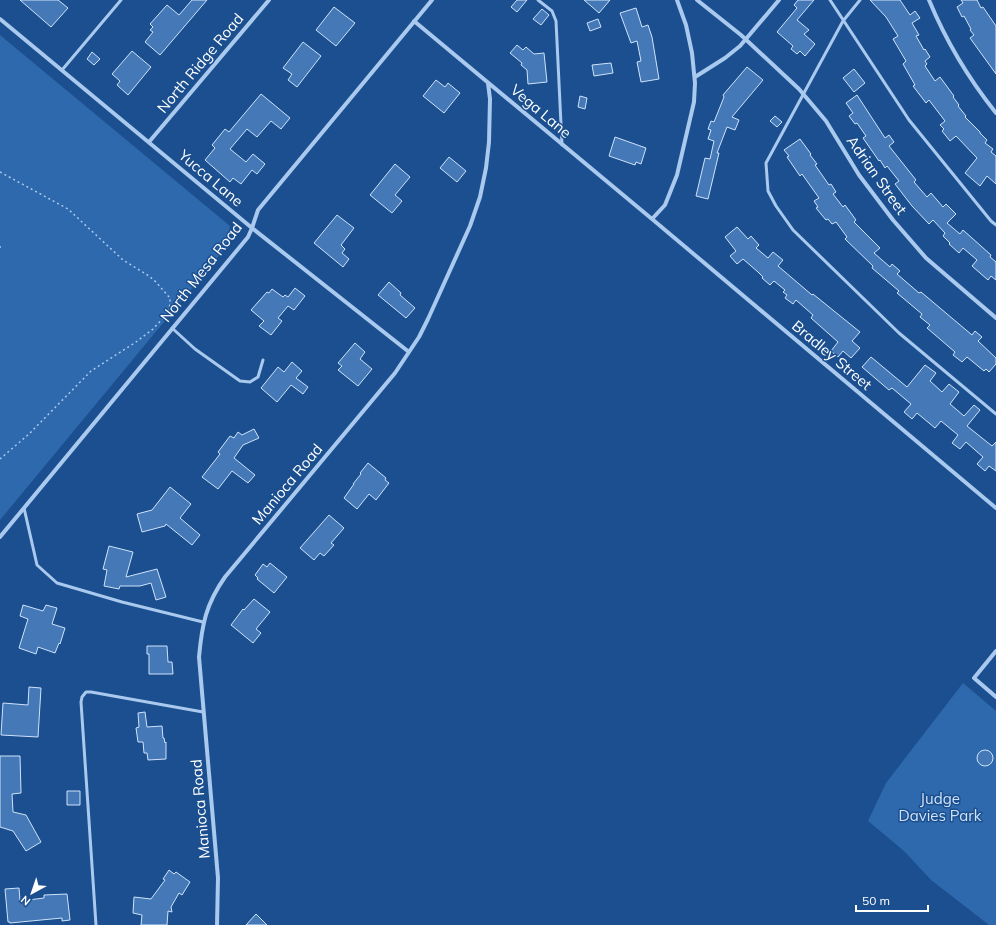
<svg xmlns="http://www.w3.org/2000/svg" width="996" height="925" font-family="Mulish,sans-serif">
<rect width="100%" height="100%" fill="#1b4f8f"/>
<path fill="#2e69ad" d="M0 35 230 226 226 247 0 520Z
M963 683 996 711V925H989L931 880 904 851 868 821 886 783Z"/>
<path fill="#4478b7" stroke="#cfe3fa" d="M20 0H58L68 8 51 27Z
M192 0H207L160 55 145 42 153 32 150 30 153 27 150 24 167 5 179 15Z
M517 0H527L517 12 511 7Z
M584 0H610L599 13Z
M798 0H814L797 20 809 30 804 34 815 44 805 56 800 51 797 54 791 49 793 46 777 32 797 8 794 5Z
M870 0H900L910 15 915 11 920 18 912 23 919 35 916 36 924 50 925 49 930 57 925 61 927 64 925 66 935 81 940 77 954 96 953 97 959 105 958 106 966 116 965 117 980 132V133L987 140 985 143 993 149 991 152 996 156V184L987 176 980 186 965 173 977 158 956 136 950 141 942 131 944 129 940 125 945 121 929 100 926 103 913 86 915 85 903 64 906 61 893 39 898 36 886 17Z
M961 0H977L981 8 983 7 996 26V74L970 38 974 35 970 30 971 29 964 16 962 17 957 7 963 3Z
M334 7 355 23 336 46 316 30Z
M636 8 642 27 648 25 652 37 659 79 641 82 637 62 641 61 637 41 631 43 620 13Z
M542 9 549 15 541 25 533 19Z
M598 19 601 27 590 31 587 23Z
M303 42 321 56 297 87 288 80 292 74 283 68Z
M517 45 523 50 526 47 534 54 544 53 547 82 528 84 527 70 521 65 522 63 510 53Z
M132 51 151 67 128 95 117 85 120 81 112 74Z
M92 52 100 59 94 65 87 59Z
M611 63 613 73 594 76 592 65Z
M747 67 763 80 732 117 739 120 735 130 727 127 717 153H719L708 199 696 196 705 158 710 159 714 141 708 139 711 130 708 129 711 121 714 122 724 97 723 95Z
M854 69 865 83 854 92 843 78Z
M436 80 445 87 448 83 460 93 444 113 423 96Z
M261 94 290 118 281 129 271 121 257 137 247 129 230 149 246 162 253 154 265 164 257 174 252 170 241 184 233 178 230 182 205 160 215 148 212 145 225 129 229 132Z
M857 95 885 138 889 135 894 142 889 146 916 180 914 182 927 197 931 193 943 207 946 204 956 214 947 223 960 234 963 230 991 255 990 257 996 262V280L991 276 988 280 972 266 977 260 963 248 959 253 949 244 950 243 943 236 945 233 933 220 929 224 912 206 895 184 899 181 887 166 885 168 880 160 879 161 863 138 866 136 857 123 855 124 849 116 853 113 846 103Z
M580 96 587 98 585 109 578 107Z
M775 116 782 122 777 127 770 121Z
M615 137 646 148 641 164 636 162 635 165 609 156Z
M800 139 811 154 810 155 817 164 815 165 829 185 831 184 836 192 833 194 843 207 845 205 856 220 854 222 880 248 874 253 890 267 892 264 900 271 897 274 919 293 921 292 972 335 975 331 982 337 978 341 996 358V364L989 372 986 369 984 371 967 357 962 362 953 355 955 352 927 328 930 325 920 317 922 314 897 293 899 291 872 268 873 266 845 239 847 237 836 222 832 224 828 219 826 220 816 208 818 207 814 201 819 198 802 174 800 176 787 157 789 156 784 150Z
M449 157 466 171 457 182 440 168Z
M395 164 410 177 395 195 402 201 392 213 370 195Z
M337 215 354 228 341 245 345 249 342 253 349 259 343 267 314 243Z
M737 227 748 239 751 236 759 245 756 248 768 258 773 252 783 260 778 266 812 295 813 294 860 332 852 341 860 348 851 358 843 351 838 357 831 351 838 342 811 318 813 315 796 300 793 304 785 298 787 295 783 292 785 290 774 281 770 285 762 278 763 277 758 272 743 259 737 264 730 256 736 251 725 237Z
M389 282 401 293 400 295 415 308 406 318 378 295Z
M295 288 305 296 294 310 288 306 278 318 282 321 271 335 259 326 264 321 251 310 267 292 269 293 272 289 283 297 285 295 288 297Z
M355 343 365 352 360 359 372 369 358 386 338 370 342 366 338 363Z
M871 357 907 387 925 365 936 373 930 381 942 392 949 384 959 392 950 404 964 416 974 405 980 410 967 426 992 446 996 442V471L989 466 985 471 977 464 983 457 966 442 960 449 952 443 958 435 941 421 935 428 917 413 912 419 904 412 911 404 892 388 889 390 862 367Z
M292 362 302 371 296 378 308 387 303 394 291 385 277 402 261 388 278 367 284 372Z
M254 429 259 438 243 445 234 458 255 475 248 483 232 471 218 489 202 477 220 454 218 452 230 436 234 438 238 432 242 435Z
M368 463 386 478 385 480 389 483 376 500 369 494 357 509 344 498 354 484H353L361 474 360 473Z
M170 487 191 504 180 518 200 535 192 545 166 524 165 526 142 532 137 514 152 510Z
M329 515 344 528 331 543 334 545 324 556 320 553 314 560 300 548Z
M109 546 133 552 126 577 157 569 166 597 156 600 151 583 140 586H120L119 589 104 586 107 570 103 569Z
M270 563 287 577 274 593 257 579 258 578 255 575 263 564 267 567Z
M254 599 270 612 256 629 261 633 253 643 231 625 243 609 244 610Z
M23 605 43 611 46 605 57 608 52 624 65 628 60 644 59 643 55 653 38 647 36 654 19 648 28 619 20 616Z
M147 646H167L168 662H172L173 674H149V654H147Z
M29 687 41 688 38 737 1 735 3 703 28 705Z
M145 712 147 727 162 726 163 738H164L165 743 166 742V759L148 760 147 753H144L143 742H138L136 728 139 727 138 713Z
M977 758a8 8 0 1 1 16 0a8 8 0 1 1-16 0Z
M0 756H20L21 793 12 794 13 812 26 815 41 842 26 851 13 831 0 827Z
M67 791H80V805H67Z
M169 870 174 874 176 872 190 882 182 895 179 893 171 907 172 912 168 911 167 925H141L142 915 133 913 134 897 151 899 165 880 163 879Z
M19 888 20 901 44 898V895L67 894 70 920 62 921V918L10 923V922H8L5 889Z
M256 914 267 925H246Z"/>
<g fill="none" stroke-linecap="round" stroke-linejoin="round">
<path stroke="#a9c9ee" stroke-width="1.5" stroke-dasharray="2 3" stroke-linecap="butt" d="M0 172 68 209 123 260 149 276 156 282 170 298V303L169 309 165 316 153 329 136 342 91 371 29 434 0 459
M0 246V251"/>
<path stroke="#a9c9ee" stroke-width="3" d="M538 0 552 11 556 21 562 145
M830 0 909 120 991 221 996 225
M860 0 843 21 766 163 768 191 776 206 793 230 899 333 996 414
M62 70 121 0
M172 328 195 349 240 381 250 382 258 377 263 360
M24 508 37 565 57 583 122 602 203 622
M96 925 81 702 82 697 86 692H91L203 712"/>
<path stroke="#a9c9ee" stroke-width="4" d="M697 0 741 35 799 89 826 121 859 175 893 220 926 258 996 318
M929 0C946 41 968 78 996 113
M0 19 252 228 409 352
M414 21 652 219 996 508
M695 77 725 58 740 46 779 0
M149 142 269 0
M652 219 665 205 677 175 694 102 695 83 692 53 686 25 677 0
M0 537 248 237 252 228 258 210 432 0
M996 651 974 678 996 697
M217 925 218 878 199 657C202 624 206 604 225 577L395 373 419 337 428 319 470 226 480 197 486 168 489 142 490 99 488 83"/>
</g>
<g text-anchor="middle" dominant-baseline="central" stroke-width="3" stroke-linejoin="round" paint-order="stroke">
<g font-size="15" fill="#fff" stroke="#1b4f8f">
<text transform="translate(200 63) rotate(-50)">North Ridge Road</text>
<text transform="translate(541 111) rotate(40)">Vega Lane</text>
<text transform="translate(877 175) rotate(55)">Adrian Street</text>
<text transform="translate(211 178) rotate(40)">Yucca Lane</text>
<text transform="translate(201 272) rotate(-52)">North Mesa Road</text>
<text transform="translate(832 355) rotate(40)">Bradley Street</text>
<text transform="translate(287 484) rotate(-50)">Manioca Road</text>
<text transform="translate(200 809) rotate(-95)">Manioca Road</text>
</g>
<g font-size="15" fill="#cfe3fa" stroke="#1b4f8f">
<text x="940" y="798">Judge<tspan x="940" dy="17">Davies Park</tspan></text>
</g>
</g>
<g transform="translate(32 893) rotate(220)" stroke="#1b4f8f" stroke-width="3" paint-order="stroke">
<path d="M0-3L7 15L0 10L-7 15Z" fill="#ffffff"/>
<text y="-6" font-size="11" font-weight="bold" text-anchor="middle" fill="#ffffff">N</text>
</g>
<path d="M856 905v6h72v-6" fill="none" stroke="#ffffff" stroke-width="2"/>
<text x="862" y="905" font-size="12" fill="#ffffff" stroke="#1b4f8f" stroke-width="3" paint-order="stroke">50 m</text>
</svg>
